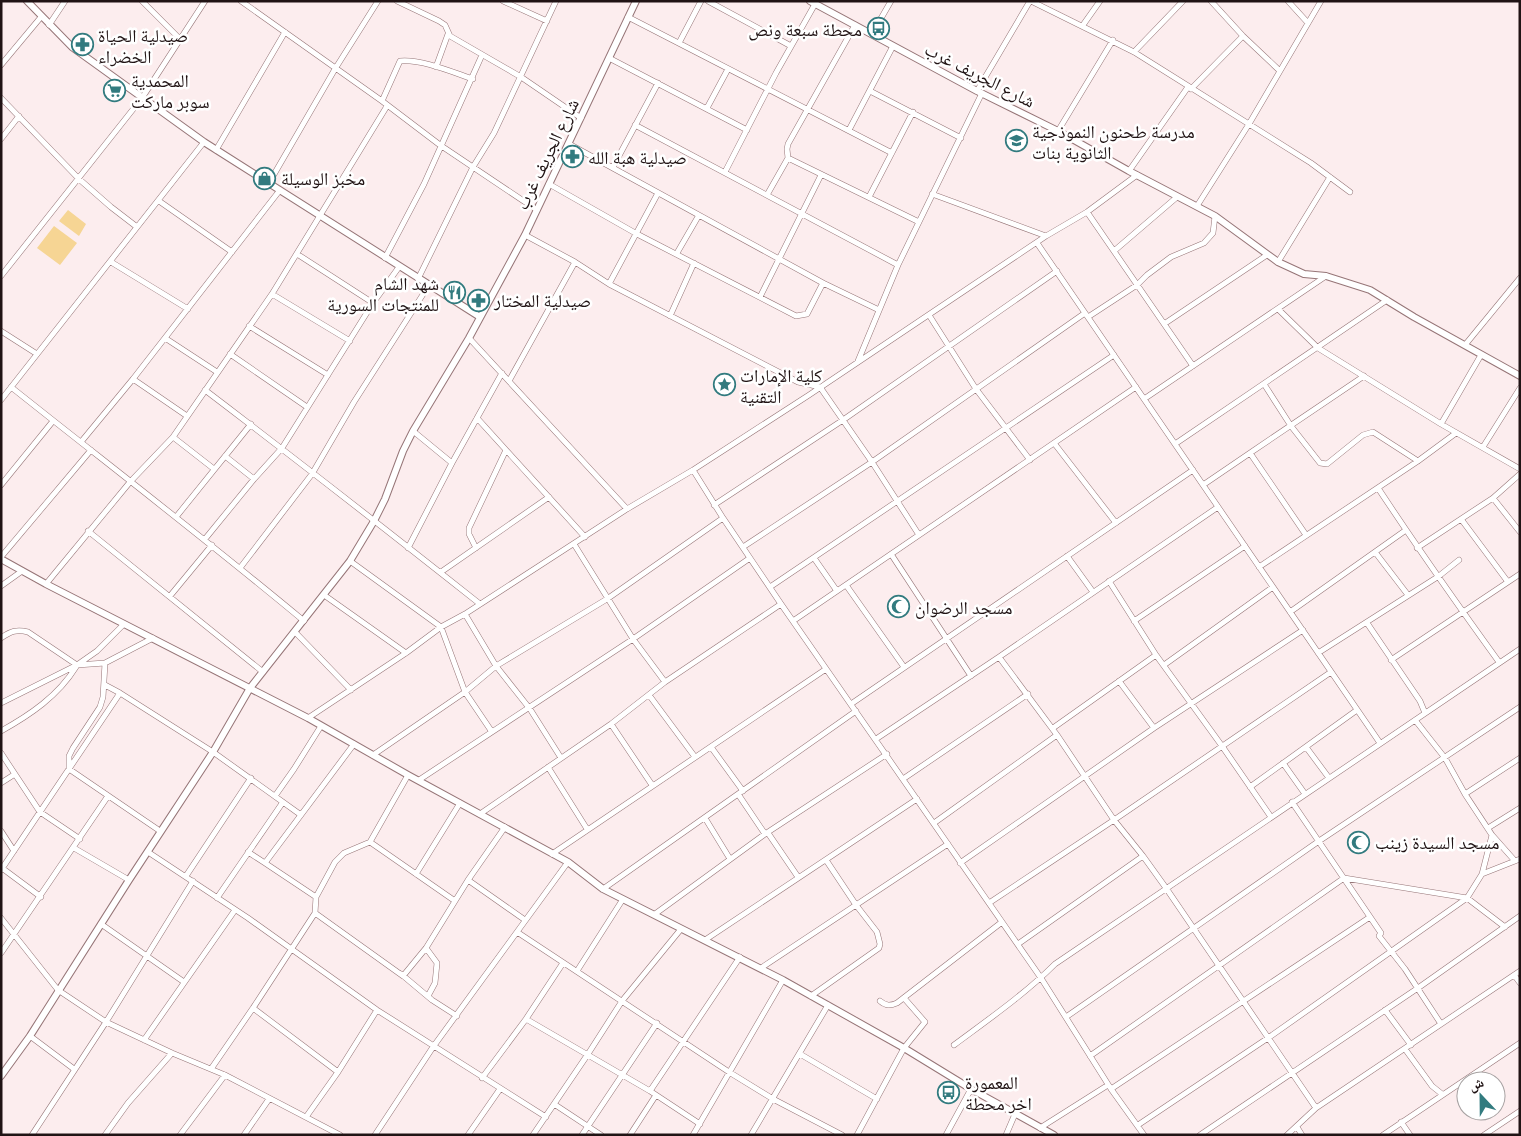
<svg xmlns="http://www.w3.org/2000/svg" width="1521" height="1136" font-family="'Archivo Narrow','Noto Naskh Arabic',sans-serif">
<rect width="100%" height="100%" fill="#fcedee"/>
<path fill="#f6d594" d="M68 210 86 224 79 236 59 221Z
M54 226 77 243 60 265 37 248Z"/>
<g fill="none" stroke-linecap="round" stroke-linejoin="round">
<defs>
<path id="minor" d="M142 1 181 40
M241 1 382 101 440 145 537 210
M397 1 439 21 445 25 450 36 521 77 581 118
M503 1 547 21
M708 1 791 46
M1031 1 1134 52 1311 163 1350 192
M1211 1 1243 36 1280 71
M1288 1 1308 23
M628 17 892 153
M49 25 65 1
M1083 25 1100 1
M872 34 891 1
M679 43 701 1
M1134 52 1183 1
M609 58 747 130
M1 65 41 17
M436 67 448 34
M1191 89 1243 36
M870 91 961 138
M977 91 1030 1
M1 98 79 179 111 207 137 227
M382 101 400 61C422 59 452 72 473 79
M707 108 728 69
M635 125 898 265
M849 130 893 46
M1058 131 1113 40
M1 139 19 116
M569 144 823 283 879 310
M216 150 285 32
M788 158 919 222
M613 167 658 83
M1129 171 1188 87
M725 172 776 73 815 4
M269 183 335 69 378 1
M549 184 637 234 796 316 807 314 823 283
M932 194 1046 236
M767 195 788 158 787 149 788 144 855 25
M869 197 913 112
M159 201 232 252
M1197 206 1249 124 1321 1
M1087 212 1193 366
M525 235 575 262 609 284 798 382 820 387 872 462 919 535
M1037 243 1380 743
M1114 251 1177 197
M677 253 699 215
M297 254 373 303
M385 258 424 184 482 55
M111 262 188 309
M1278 262 1330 177
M1 276 142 98 205 1
M418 279 473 167 494 133 556 1
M609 284 658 193
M272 294 350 341
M760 297 821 175
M1278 309 1318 348 1441 424 1520 469
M929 315 976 389 1030 460
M670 316 694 263
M1088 317 1137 285 1147 275 1171 257 1204 243 1213 233 1215 216
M1164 324 1267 255
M249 326 328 375
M1 331 37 354
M165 338 217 372
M469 338 627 509
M1465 345 1520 278
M230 354 307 407
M858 361 898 265 982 93
M133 379 187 416
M509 381 575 262
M1264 384 1291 426 1320 463 1327 464 1363 435 1373 432 1418 461
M11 387C109 465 208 541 304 621
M205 390C297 460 389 532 480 604
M1144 399 1326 276
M1 400 204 142
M477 418 585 537
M1441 424 1481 355
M413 431 452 463
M173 437 214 469
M81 442 133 379 280 190
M1054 443 1116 523
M1175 444 1387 300
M1483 447 1520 388
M225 456 254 479
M693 470 723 518 781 604 1041 978 1111 1089 1144 1135
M1 485 53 421
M1203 485 1250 453
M1378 488C1417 547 1457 604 1499 662
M1493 498 1520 532
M714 505 843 420 1057 271
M176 517 251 424
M1461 519 1508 582
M88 531 263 672
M1306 535 1250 453 1364 376
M205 539 254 479 282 448 373 303 399 267
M574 544 633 639 665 682
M743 547 872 462 1085 313
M408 548 452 463 502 373
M476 548 469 534V528L506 450
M1417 548 1493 498 1520 474
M1375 552 1408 595
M891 554 971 676
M1067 556 1093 592
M1 557 91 450
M814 558 837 591
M350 561 441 627 465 692 492 732
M1259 567 1418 461 1456 433
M240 568 312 474 354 402 429 285
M441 572 549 497
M1109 581 1156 655 1222 746 1271 817
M46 584 130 482 173 437 272 294 387 106
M846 585 904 667
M1 586 22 571
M770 587 1114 355
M324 595 406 653
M170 596 212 545
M1290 612 1406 530
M465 614 496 666 530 709 561 758
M793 621 1136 387
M1134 621 1245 546
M1367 623 1420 701 1425 713
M295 632 351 690
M1 638C11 631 17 629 28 632L77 665 105 663 153 638
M1318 653 1439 576 1459 560
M999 657 1057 735 1114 820 1143 856 1166 888 1316 1108
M1391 660 1520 574
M105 663 103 697 100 707 73 748 69 756V769L160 831
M1164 665 1273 587
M1119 681 1154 728
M105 685 120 693
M649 695 695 757
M1 703 77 665 97 651 124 624
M851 704 1193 470
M308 718 406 653 441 627 465 614 627 509 693 470 809 395 1046 236 1087 212 1137 175
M1415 720 1445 758 1465 794 1492 835
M611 724 652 785
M1053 728 1156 655
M1 731C30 715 58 696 76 667
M876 739 999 657 1218 507
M711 747 743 791
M1306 747 1329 778
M1 753 40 812 80 839
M373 755 465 692 496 666 607 599 723 518
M1283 763 1305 794
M548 767 587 829
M903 779 1028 694
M419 780 633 639 750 558
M1 783 15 774
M1250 787 1357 710
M738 794 765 834
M1465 794 1520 758
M275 796 294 769 321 726
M1292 802 1381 933 1379 936 1405 969 1441 1024
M480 814 611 724 665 682 781 604
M705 818 730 859
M934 823 1057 735
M1488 828 1520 808
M1 831 14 851
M768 833 798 877
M370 842 455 901
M74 848 129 880
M148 852 248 918 377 1010 546 1117
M248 852 265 863 354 744
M552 854 826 669
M265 863 316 897
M960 863 1154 728 1303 630
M2 868 41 897
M1 870 120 693 213 752 301 815
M416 874 460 803
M1482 874 1515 861
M186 876 251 778
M468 880 525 920
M603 889 856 711
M217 898 283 802
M989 903 1114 820 1331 672
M315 913 403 976 426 948 468 880 505 827
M655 914 765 834 887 754
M1 918 58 990 106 1022 172 1053 225 1075 340 1135
M101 924 184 982
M517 932 729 1072 773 1099 842 1135
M705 940 917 799
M1018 944 1143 856
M426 948 437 963 435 983 428 996
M1 953 108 796
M761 968 948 844
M577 971 623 899
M401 974 432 1000 457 1016
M1514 975 1520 983
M811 996 879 948 880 944 877 932 856 905 826 860
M880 1001C886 1006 890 1006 897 1003L1002 922
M253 1008 338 1072
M1385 1010 1411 1045
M1066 1017 1319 841 1520 707
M526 1019 650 1091
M30 1036 74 1069
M144 1040 235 910
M954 1045C989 1019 1025 994 1055 964L1520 649
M1405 1049 1432 1086 1442 1094
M800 1054 877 1099
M1090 1056 1344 878 1467 898 1505 927
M211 1069 253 1008 315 913 316 897 335 862 344 853 370 842 408 775
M482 1078 526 1019 563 963
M1111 1089 1370 917
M554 1104 601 1135
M306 1117 338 1072 377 1010
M1401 1122 1410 1135
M700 1124 650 1091 740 957
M1138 1125 1268 1038 1467 898 1482 874 1492 835 1515 861 1520 859
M1297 1127 1302 1135
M1040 1128 1108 1085
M32 1135 106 1022 193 881
M105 1135 128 1103 172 1053
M180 1135 225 1075
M244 1135 269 1099
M375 1135 433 1047 568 862
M468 1135 500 1089
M533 1135 588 1054 622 1001 681 929
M582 1135 657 1023
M630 1135 656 1095
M693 1135 783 980
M751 1135 828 1005
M857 1135 904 1048 925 1022 904 998
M946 1135 971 1089
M1006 1135 1015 1114
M1200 1135 1418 988 1520 916
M1287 1135 1316 1108 1520 971
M1383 1135 1520 1043
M1484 1135 1520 1111"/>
<path id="tertiary" d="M27 1 72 47 204 142 480 317
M810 1 977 91 1058 131 1129 171 1215 216 1278 262 1304 274 1326 276 1370 290 1414 317 1520 376
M1 559 46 584 308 718 408 775 568 862 603 889 783 980 904 1048 971 1089 1054 1135
M1 1076 30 1036 129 880 213 752 250 688 350 561 374 521 385 499 403 451 413 431 469 338 525 235 636 1"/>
</defs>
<use href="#minor" stroke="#967577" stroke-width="6"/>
<use href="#tertiary" stroke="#967577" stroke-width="8"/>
<use href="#minor" stroke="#fff" stroke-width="5"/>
<use href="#tertiary" stroke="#fff" stroke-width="6"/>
</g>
<defs>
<symbol id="bus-ring" viewBox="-11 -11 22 22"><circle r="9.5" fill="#fff" stroke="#327b7f" stroke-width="1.5"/><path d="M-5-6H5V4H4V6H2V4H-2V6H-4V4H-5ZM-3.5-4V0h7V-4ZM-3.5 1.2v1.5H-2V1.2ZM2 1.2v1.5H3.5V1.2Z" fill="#327b7f"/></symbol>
<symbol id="pharmacy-ring" viewBox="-11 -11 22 22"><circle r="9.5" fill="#fff" stroke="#327b7f" stroke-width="1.5"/><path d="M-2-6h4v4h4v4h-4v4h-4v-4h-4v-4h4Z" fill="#327b7f"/></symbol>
<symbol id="supermarket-ring" viewBox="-11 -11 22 22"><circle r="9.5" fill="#fff" stroke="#327b7f" stroke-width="1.5"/><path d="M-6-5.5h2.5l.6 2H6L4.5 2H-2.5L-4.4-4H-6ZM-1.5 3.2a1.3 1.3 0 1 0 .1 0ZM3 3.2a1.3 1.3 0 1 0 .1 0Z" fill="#327b7f"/></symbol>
<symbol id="school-ring" viewBox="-11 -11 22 22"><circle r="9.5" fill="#fff" stroke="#327b7f" stroke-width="1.5"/><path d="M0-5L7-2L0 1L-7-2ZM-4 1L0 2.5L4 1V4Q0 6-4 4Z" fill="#327b7f"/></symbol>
<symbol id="shop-ring" viewBox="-11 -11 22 22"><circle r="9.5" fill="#fff" stroke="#327b7f" stroke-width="1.5"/><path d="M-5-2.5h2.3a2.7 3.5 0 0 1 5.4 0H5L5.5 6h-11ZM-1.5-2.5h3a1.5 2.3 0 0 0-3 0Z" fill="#327b7f"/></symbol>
<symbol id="restaurant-ring" viewBox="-11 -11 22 22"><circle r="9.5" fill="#fff" stroke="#327b7f" stroke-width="1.5"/><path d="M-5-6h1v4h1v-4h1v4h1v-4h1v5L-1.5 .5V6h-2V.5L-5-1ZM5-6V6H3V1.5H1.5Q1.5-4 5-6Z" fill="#327b7f"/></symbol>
<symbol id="sight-ring" viewBox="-11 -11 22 22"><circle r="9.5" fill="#fff" stroke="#327b7f" stroke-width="1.5"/><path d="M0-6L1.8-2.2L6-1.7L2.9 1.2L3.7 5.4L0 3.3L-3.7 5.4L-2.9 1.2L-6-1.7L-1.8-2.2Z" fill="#327b7f"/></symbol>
<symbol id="mosque-ring" viewBox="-11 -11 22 22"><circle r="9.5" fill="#fff" stroke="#327b7f" stroke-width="1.5"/><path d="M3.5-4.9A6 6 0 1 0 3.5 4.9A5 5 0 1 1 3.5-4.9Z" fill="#327b7f"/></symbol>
</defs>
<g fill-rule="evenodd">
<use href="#bus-ring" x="866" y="16" width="25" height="25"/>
<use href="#pharmacy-ring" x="70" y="32" width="25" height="25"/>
<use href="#supermarket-ring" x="102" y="78" width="25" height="25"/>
<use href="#school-ring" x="1004" y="128" width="25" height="25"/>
<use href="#pharmacy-ring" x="560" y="144" width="25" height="25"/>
<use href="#shop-ring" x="252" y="166" width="25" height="25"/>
<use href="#restaurant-ring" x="442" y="280" width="25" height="25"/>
<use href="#pharmacy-ring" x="466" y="288" width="25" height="25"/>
<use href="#sight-ring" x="712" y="372" width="25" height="25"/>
<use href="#mosque-ring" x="886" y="594" width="25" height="25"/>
<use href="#mosque-ring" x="1346" y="830" width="25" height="25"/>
<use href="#bus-ring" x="936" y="1080" width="25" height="25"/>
</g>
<g text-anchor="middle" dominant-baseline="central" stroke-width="5" stroke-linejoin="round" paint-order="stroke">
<g font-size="18" fill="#201314" stroke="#fff" text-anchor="start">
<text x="862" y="29" text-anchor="end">محطة سبعة ونص</text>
<text x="98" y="35">صيدلية الحياة<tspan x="98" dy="21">الخضراء</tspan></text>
<text x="131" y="80">المحمدية<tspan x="131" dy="21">سوبر ماركت</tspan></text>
<text x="1032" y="131">مدرسة طحنون النموذجية<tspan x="1032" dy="21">الثانوية بنات</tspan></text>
<text x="588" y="157">صيدلية هبة الله</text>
<text x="281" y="178">مخبز الوسيلة</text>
<text x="439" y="283" text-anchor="end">شهد الشام<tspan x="439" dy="21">للمنتجات السورية</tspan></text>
<text x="494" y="300">صيدلية المختار</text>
<text x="740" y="375">كلية الإمارات<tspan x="740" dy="21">التقنية</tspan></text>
<text x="915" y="607">مسجد الرضوان</text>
<text x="1375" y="842">مسجد السيدة زينب</text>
<text x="965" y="1082">المعمورة<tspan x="965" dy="21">اخر محطة</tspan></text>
</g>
<g font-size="18" fill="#201314" stroke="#fff">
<text transform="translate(980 75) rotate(27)">شارع الجريف غرب</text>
<text transform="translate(547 154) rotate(-64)">شارع الجريف غرب</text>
</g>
</g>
<rect width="1521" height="1136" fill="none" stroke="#201314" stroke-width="5"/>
<g transform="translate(1481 1096) rotate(338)"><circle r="24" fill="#ffffff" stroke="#a6a1a1"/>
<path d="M0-4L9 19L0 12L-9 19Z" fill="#327b7f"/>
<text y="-8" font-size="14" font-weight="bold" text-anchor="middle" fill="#201314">ش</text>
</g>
</svg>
